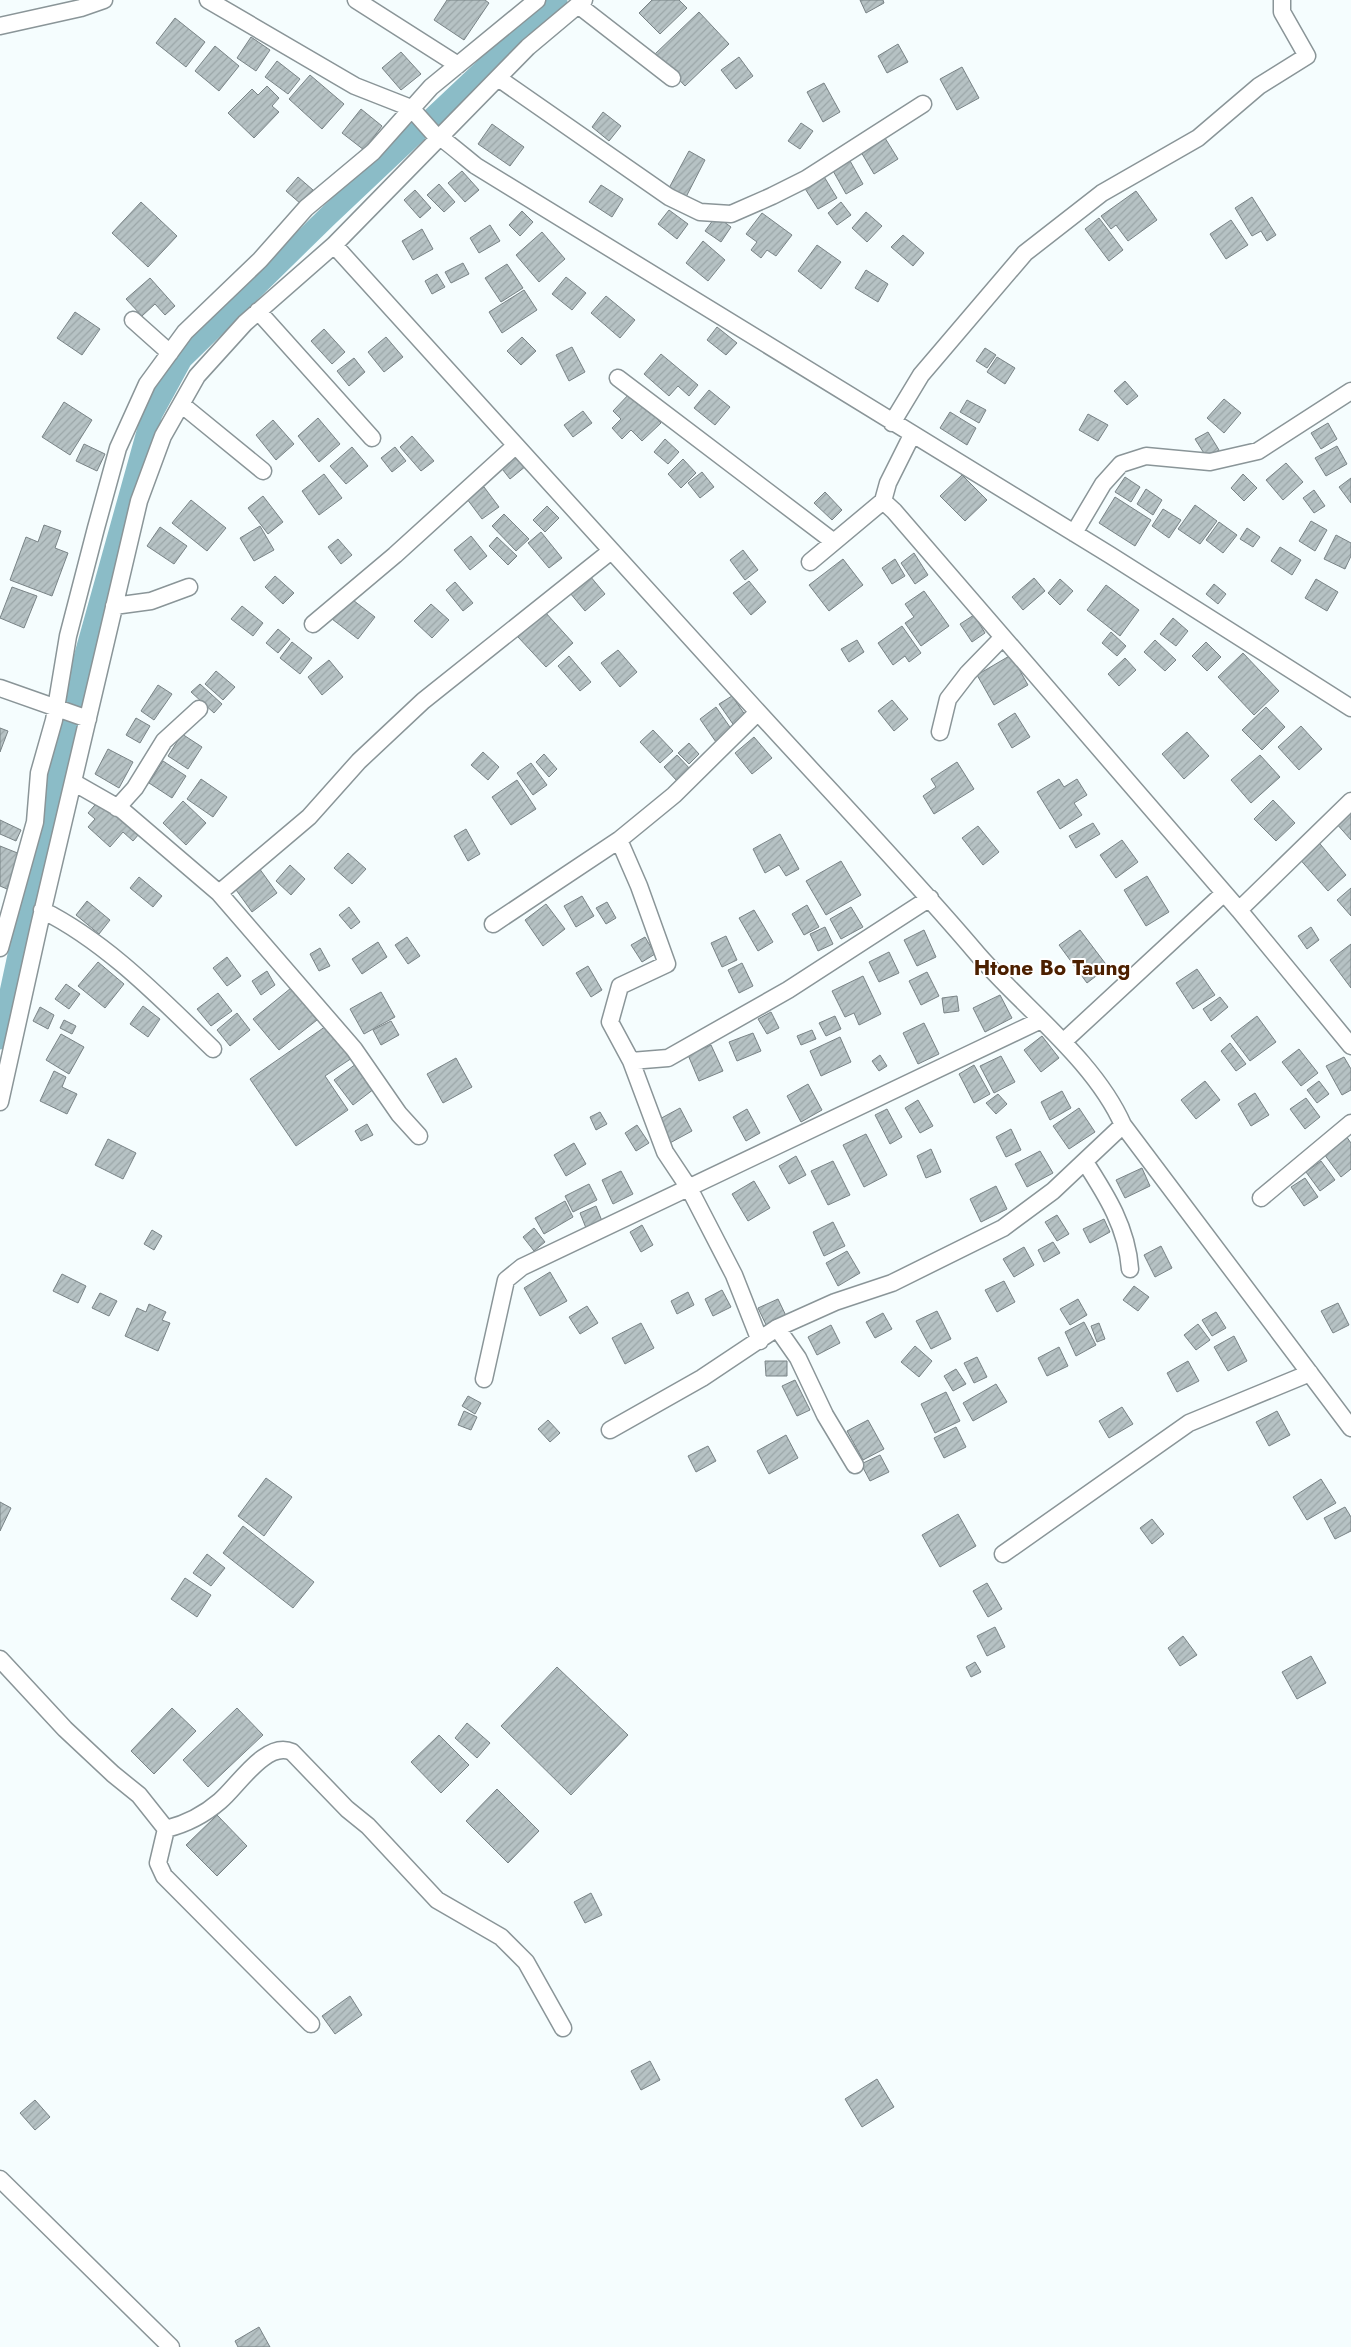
<svg xmlns="http://www.w3.org/2000/svg" width="1351" height="2347" font-family="Jost,sans-serif">
<defs>
<pattern id="building-hatch" width="6" height="6" patternUnits="userSpaceOnUse" patternTransform="scale(1.25)"><rect width="6" height="6" fill="#b6c2c4"/><path d="M-1 1l2-2M0 6l6-6M5 7l2-2" fill="none" stroke="#9ba6a8"/></pattern>
</defs>
<rect width="100%" height="100%" fill="#f5fdfe"/>
<g fill="none" stroke-linecap="round" stroke-linejoin="round">
<path stroke="#8bbcc7" stroke-width="21" d="M0 1039 75 690 152 414 182 359 327 217 557 0"/>
</g>
<path fill="url(#building-hatch)" stroke="#798386" d="M447 0H485L489 3 464 40 434 20Z
M652 0H679L687 8 660 34 639 13Z
M860 0H883L884 3 866 13Z
M699 12 729 44 685 86 655 54Z
M175 18 205 42 186 67 156 43Z
M251 37 270 50 256 71 237 58Z
M898 44 908 62 887 73 878 56Z
M215 46 239 66 219 91 195 71Z
M401 52 421 74 401 90 382 68Z
M739 57 753 76 736 89 721 70Z
M277 61 300 79 288 94 265 77Z
M962 67 979 98 957 110 940 79Z
M310 75 344 104 322 129 289 99Z
M824 83 840 112 823 122 807 92Z
M267 86 279 98 272 106 279 112 254 138 228 113 252 89 258 95Z
M361 109 382 126 364 150 342 133Z
M603 112 621 126 609 141 592 127Z
M801 123 813 131 800 149 788 141Z
M492 124 524 147 510 166 478 144Z
M885 138 898 159 874 174 861 152Z
M689 151 705 160 686 197 669 188Z
M849 159 863 184 846 194 832 169Z
M462 171 479 190 465 202 448 183Z
M823 175 837 198 818 209 804 187Z
M298 177 313 190 301 204 286 191Z
M439 184 455 202 444 212 427 195Z
M601 185 623 199 612 217 589 202Z
M415 190 431 208 420 218 404 200Z
M1136 191 1157 220 1128 241 1116 225 1111 229 1101 216Z
M1252 197 1276 235 1267 241 1261 231 1252 236 1235 208Z
M141 202 177 236 148 267 112 233Z
M841 202 851 215 837 225 828 213Z
M669 210 688 224 677 239 658 224Z
M522 211 533 222 520 236 509 225Z
M866 212 882 226 867 242 852 228Z
M762 213 792 235 776 256 767 250 761 258 751 250 757 242 746 234Z
M716 216 731 227 721 242 705 231Z
M1099 218 1123 250 1109 261 1085 229Z
M1231 220 1248 245 1226 259 1210 234Z
M490 225 500 241 479 253 470 238Z
M422 229 433 249 413 260 402 241Z
M542 232 565 259 539 282 516 255Z
M903 235 924 253 913 266 891 247Z
M703 241 725 260 708 281 686 263Z
M817 245 841 262 821 289 798 271Z
M463 263 469 274 451 283 445 272Z
M507 264 523 288 501 302 485 278Z
M866 270 888 284 878 302 855 288Z
M437 274 445 287 432 294 425 281Z
M566 277 586 293 572 310 552 294Z
M150 278 175 306 165 315 155 304 142 316 126 299Z
M524 290 537 310 502 333 489 312Z
M606 296 635 320 620 338 591 313Z
M75 312 100 329 82 355 57 338Z
M717 327 737 343 726 355 707 340Z
M324 329 345 352 332 364 311 341Z
M386 337 403 357 384 372 368 352Z
M522 337 536 351 521 365 507 351Z
M572 347 585 372 569 381 556 355Z
M985 348 996 355 987 368 976 361Z
M661 354 698 385 689 396 678 386 669 396 644 374Z
M997 357 1015 368 1005 384 987 372Z
M354 358 365 372 349 386 337 371Z
M1125 381 1138 396 1127 405 1114 391Z
M709 390 730 407 715 425 694 408Z
M631 392 661 423 642 441 631 430 622 439 612 428 621 419 613 411Z
M1224 399 1241 413 1224 433 1207 418Z
M967 400 986 410 979 423 960 412Z
M64 402 92 420 70 455 42 437Z
M583 411 592 423 573 437 564 425Z
M950 412 976 428 967 445 940 428Z
M1088 414 1108 425 1098 441 1079 430Z
M318 418 340 444 319 462 298 436Z
M273 420 294 444 276 460 256 435Z
M1328 423 1337 439 1321 449 1311 433Z
M1208 432 1219 450 1207 458 1195 439Z
M412 436 434 461 421 471 400 447Z
M665 439 679 452 668 464 654 452Z
M84 444 105 454 97 471 76 461Z
M1337 446 1347 464 1326 476 1315 458Z
M352 447 368 466 346 484 330 466Z
M395 447 406 461 392 472 381 458Z
M515 452 526 466 510 479 499 465Z
M683 459 696 473 681 488 668 474Z
M1286 463 1303 482 1283 500 1266 480Z
M702 472 714 487 700 498 688 483Z
M324 474 342 498 319 515 302 491Z
M1243 474 1257 488 1244 501 1231 488Z
M962 475 987 500 965 521 940 496Z
M1125 477 1140 487 1131 502 1115 492Z
M1351 478V503L1339 487Z
M484 487 499 507 482 519 467 499Z
M1146 489 1162 500 1153 515 1137 504Z
M1314 490 1325 506 1314 513 1303 498Z
M825 492 842 510 832 520 814 503Z
M263 496 283 522 268 534 248 508Z
M1115 497 1151 520 1135 546 1099 523Z
M191 500 226 528 207 551 172 523Z
M1195 505 1217 521 1200 544 1178 529Z
M547 506 559 518 545 532 533 520Z
M1163 509 1181 520 1169 538 1152 526Z
M504 514 529 539 516 551 492 526Z
M1311 521 1327 530 1315 551 1299 541Z
M1219 522 1237 535 1223 553 1206 540Z
M44 525 61 531 55 548 68 553 52 596 10 580 26 537 38 542Z
M260 526 274 550 254 561 240 538Z
M160 527 187 546 174 564 147 546Z
M1247 528 1260 537 1253 547 1240 539Z
M541 532 562 558 549 568 528 543Z
M1336 535 1351 543V556L1345 569 1324 559Z
M471 536 487 556 470 570 454 550Z
M497 537 517 556 508 565 489 546Z
M338 539 352 555 341 564 328 547Z
M1280 547 1301 560 1292 575 1271 561Z
M743 550 758 570 745 580 730 560Z
M914 553 928 575 915 584 901 563Z
M843 559 863 585 829 611 809 585Z
M895 559 905 576 892 584 882 568Z
M275 576 294 593 283 604 265 587Z
M590 576 605 594 585 611 570 593Z
M1034 578 1045 591 1023 610 1012 597Z
M1060 579 1073 591 1060 605 1048 593Z
M1316 579 1338 592 1327 611 1305 598Z
M749 581 766 602 751 615 733 593Z
M455 582 473 603 463 611 446 590Z
M1214 584 1226 594 1218 604 1206 594Z
M1106 585 1139 610 1120 636 1087 610Z
M12 587 37 596 24 628 0 618Z
M924 591 949 626 921 646 905 623 914 617 905 604Z
M349 597 375 617 358 639 332 619Z
M431 604 449 620 432 638 414 621Z
M242 606 263 623 253 636 231 619Z
M545 612 573 643 546 667 518 637Z
M974 615 985 633 972 642 960 624Z
M1173 618 1188 631 1176 646 1160 634Z
M902 626 921 653 909 662 905 656 893 665 878 643Z
M278 629 290 639 278 653 266 643Z
M1111 632 1126 646 1117 656 1102 643Z
M857 640 864 652 849 662 841 649Z
M1155 640 1176 660 1165 671 1144 652Z
M292 642 312 658 300 674 280 658Z
M1206 642 1221 657 1207 671 1192 656Z
M618 650 637 672 620 687 601 663Z
M1243 653 1279 691 1254 715 1218 677Z
M1011 655 1028 685 994 705 977 675Z
M569 656 591 682 580 691 558 666Z
M1125 658 1136 670 1119 686 1108 674Z
M329 660 343 677 322 695 308 677Z
M216 671 235 687 223 700 205 684Z
M200 684 222 704 214 713 191 692Z
M158 685 172 694 154 720 141 711Z
M732 696 748 719 735 727 719 704Z
M892 700 908 719 894 731 878 711Z
M716 707 732 730 716 742 700 719Z
M1266 707 1285 727 1262 750 1242 730Z
M1015 713 1030 737 1012 748 998 724Z
M136 718 150 726 140 743 126 735Z
M1301 726 1322 749 1299 770 1278 747Z
M0 728 8 731 0 752Z
M653 730 673 751 660 763 640 742Z
M1187 732 1209 756 1184 779 1162 754Z
M182 734 202 747 188 769 168 756Z
M754 737 772 758 752 774 735 753Z
M689 743 699 754 689 764 678 753Z
M108 749 133 762 119 788 95 774Z
M483 752 499 767 488 780 471 765Z
M544 754 557 769 549 777 536 762Z
M677 755 691 770 678 782 664 767Z
M1260 755 1280 777 1251 803 1231 780Z
M163 761 186 776 172 798 149 783Z
M957 762 974 789 934 814 923 796 936 787 931 779Z
M531 763 547 785 533 795 517 773Z
M201 779 227 797 213 817 187 799Z
M1059 779 1064 787 1077 779 1087 795 1074 803 1082 815 1060 829 1037 792Z
M517 780 536 809 511 825 492 797Z
M100 799 139 834 133 841 123 832 110 847 88 827 95 819 88 813Z
M1273 800 1295 823 1276 841 1254 819Z
M183 801 206 823 186 845 163 823Z
M1351 808V840L1335 822Z
M0 820 21 830 16 841 0 834Z
M1093 823 1100 834 1076 848 1069 836Z
M978 826 999 852 983 865 962 838Z
M466 829 480 854 468 861 454 836Z
M780 834 799 869 786 876 779 865 765 873 753 849Z
M1316 839 1346 875 1328 891 1297 856Z
M1122 840 1138 862 1116 878 1100 855Z
M0 846 20 854 7 889 0 886Z
M348 853 366 869 352 884 334 868Z
M841 861 861 895 826 915 806 881Z
M290 865 305 879 291 895 276 881Z
M259 868 277 893 252 912 234 887Z
M1147 876 1169 912 1146 926 1124 890Z
M139 877 162 896 153 907 130 888Z
M1351 888V916L1337 900Z
M582 896 594 916 576 927 564 906Z
M87 901 110 920 99 934 76 915Z
M607 902 616 918 606 924 596 908Z
M546 904 565 929 543 946 525 920Z
M807 905 819 927 804 935 792 914Z
M349 907 360 922 351 929 339 915Z
M851 907 863 927 841 939 830 919Z
M754 910 773 942 758 951 739 918Z
M825 927 833 944 818 951 810 934Z
M1311 927 1319 940 1307 949 1298 936Z
M924 930 936 957 917 966 904 940Z
M1080 930 1108 967 1087 983 1059 945Z
M726 936 737 960 722 967 711 943Z
M407 937 420 956 408 964 395 945Z
M645 937 655 954 642 962 631 945Z
M378 942 387 957 362 974 352 959Z
M1351 944V988L1330 960Z
M320 948 330 966 319 971 310 954Z
M889 952 899 973 879 982 869 962Z
M227 957 241 976 227 986 213 968Z
M98 962 124 984 105 1008 78 986Z
M742 963 753 986 739 993 728 970Z
M588 966 602 990 591 997 576 973Z
M1197 969 1215 995 1193 1009 1176 983Z
M267 971 275 985 261 995 252 981Z
M927 972 939 996 921 1005 909 981Z
M863 976 881 1014 859 1025 854 1013 845 1017 832 991Z
M66 984 80 994 69 1009 55 999Z
M291 988 317 1020 279 1050 253 1019Z
M381 992 395 1017 364 1034 350 1009Z
M218 993 232 1011 211 1026 197 1009Z
M1000 995 1012 1018 985 1032 973 1008Z
M957 996 959 1011 944 1013 942 998Z
M1220 997 1228 1007 1211 1021 1203 1009Z
M143 1006 160 1019 148 1037 130 1024Z
M40 1007 54 1015 48 1029 33 1021Z
M771 1012 779 1028 767 1034 758 1019Z
M237 1013 250 1030 230 1046 217 1030Z
M835 1016 841 1029 826 1036 819 1023Z
M1257 1016 1276 1042 1250 1061 1231 1036Z
M64 1020 76 1026 72 1034 60 1028Z
M391 1021 399 1035 381 1045 373 1030Z
M924 1023 939 1054 918 1064 903 1033Z
M329 1024 352 1058 325 1076 348 1110 296 1146 250 1079Z
M812 1030 816 1039 801 1045 797 1036Z
M753 1033 761 1051 737 1061 729 1042Z
M61 1034 84 1047 69 1074 46 1060Z
M1042 1036 1059 1058 1041 1072 1024 1050Z
M840 1037 851 1062 821 1076 810 1051Z
M1230 1043 1246 1064 1236 1071 1221 1051Z
M711 1045 723 1071 699 1081 688 1055Z
M1299 1049 1318 1073 1301 1086 1282 1062Z
M880 1055 887 1066 879 1071 872 1061Z
M1001 1056 1015 1082 994 1093 980 1066Z
M1344 1057 1351 1069V1090L1342 1095 1326 1066Z
M456 1058 472 1087 443 1103 427 1074Z
M356 1064 374 1089 353 1105 334 1080Z
M974 1065 990 1094 974 1103 959 1074Z
M54 1071 66 1077 62 1087 77 1094 67 1114 40 1101Z
M1205 1081 1220 1100 1196 1119 1181 1100Z
M1319 1081 1329 1094 1317 1103 1307 1090Z
M808 1084 822 1110 801 1122 787 1096Z
M1062 1091 1071 1108 1050 1120 1041 1102Z
M1255 1093 1269 1115 1251 1126 1238 1104Z
M998 1094 1007 1104 996 1114 986 1103Z
M1306 1098 1320 1117 1305 1129 1290 1109Z
M918 1100 933 1126 920 1133 905 1108Z
M680 1108 692 1131 668 1144 656 1121Z
M1079 1108 1095 1132 1069 1149 1053 1126Z
M747 1109 760 1133 746 1141 733 1117Z
M887 1109 902 1137 890 1144 875 1115Z
M600 1112 607 1124 596 1130 590 1117Z
M367 1124 373 1135 361 1141 355 1131Z
M637 1125 649 1143 636 1151 625 1133Z
M1011 1129 1021 1150 1006 1157 996 1137Z
M866 1134 887 1175 864 1187 843 1145Z
M1346 1136 1351 1143V1169L1341 1177 1324 1154Z
M108 1139 136 1153 123 1179 95 1165Z
M574 1143 586 1164 566 1176 554 1155Z
M931 1149 941 1172 926 1178 917 1156Z
M1040 1151 1053 1173 1027 1187 1015 1164Z
M796 1156 806 1175 789 1184 779 1166Z
M833 1161 850 1195 828 1205 811 1171Z
M1321 1161 1335 1180 1320 1191 1306 1172Z
M1142 1168 1150 1186 1125 1198 1116 1180Z
M621 1171 633 1194 613 1204 602 1180Z
M1305 1178 1318 1197 1304 1206 1291 1187Z
M754 1181 770 1208 748 1221 732 1194Z
M589 1184 597 1200 573 1212 565 1196Z
M996 1186 1007 1209 981 1222 970 1199Z
M565 1201 573 1217 544 1234 535 1218Z
M596 1206 602 1221 586 1228 580 1213Z
M1057 1215 1069 1234 1057 1241 1045 1222Z
M1104 1219 1110 1232 1090 1243 1083 1229Z
M833 1222 845 1246 824 1256 813 1232Z
M642 1225 653 1245 641 1252 630 1232Z
M534 1228 545 1242 534 1251 523 1237Z
M152 1230 162 1236 154 1250 144 1244Z
M1053 1242 1060 1253 1044 1262 1038 1250Z
M1161 1246 1172 1268 1155 1277 1144 1255Z
M1024 1247 1034 1265 1014 1277 1003 1259Z
M847 1251 860 1273 838 1286 826 1263Z
M550 1272 567 1301 540 1316 524 1288Z
M62 1274 86 1286 78 1303 53 1291Z
M1004 1281 1015 1302 997 1312 985 1290Z
M1134 1286 1149 1297 1138 1311 1123 1300Z
M722 1290 731 1307 713 1316 705 1299Z
M688 1292 694 1305 677 1314 671 1301Z
M100 1293 117 1301 109 1316 92 1308Z
M778 1299 788 1320 768 1329 758 1308Z
M1078 1299 1087 1315 1070 1325 1060 1309Z
M1338 1303 1349 1325 1333 1333 1321 1311Z
M149 1304 166 1312 162 1320 170 1323 158 1351 125 1336 137 1308 146 1312Z
M587 1306 598 1323 580 1334 569 1317Z
M937 1311 951 1339 931 1349 916 1321Z
M1216 1312 1226 1328 1212 1336 1202 1320Z
M883 1313 892 1329 875 1338 866 1322Z
M1084 1322 1096 1345 1076 1356 1065 1332Z
M641 1323 654 1348 625 1364 612 1338Z
M1099 1323 1105 1339 1097 1342 1091 1326Z
M1198 1324 1210 1340 1196 1350 1184 1335Z
M831 1325 840 1343 817 1355 808 1337Z
M1234 1336 1247 1361 1228 1371 1214 1347Z
M915 1346 932 1361 919 1377 901 1362Z
M1059 1347 1068 1366 1047 1376 1038 1358Z
M977 1357 987 1377 974 1383 964 1363Z
M765 1361H787V1376H766Z
M1188 1361 1199 1381 1177 1392 1167 1373Z
M956 1369 966 1384 953 1391 944 1376Z
M795 1380 810 1410 797 1416 782 1386Z
M996 1384 1007 1402 973 1421 963 1403Z
M946 1392 960 1421 935 1433 921 1404Z
M468 1396 481 1403 475 1414 462 1406Z
M1122 1407 1133 1424 1109 1438 1099 1421Z
M464 1411 477 1417 471 1430 458 1425Z
M1277 1411 1290 1435 1269 1446 1256 1422Z
M548 1420 560 1433 550 1442 538 1429Z
M868 1420 884 1449 863 1460 847 1431Z
M956 1427 966 1447 944 1458 934 1438Z
M786 1435 798 1458 769 1474 757 1451Z
M708 1446 716 1461 696 1472 688 1456Z
M880 1455 889 1472 870 1481 861 1464Z
M266 1478 292 1497 264 1536 238 1516Z
M1321 1479 1336 1503 1307 1520 1293 1497Z
M0 1502 11 1508 0 1531Z
M1345 1507 1351 1517V1531L1335 1539 1324 1518Z
M958 1514 976 1546 940 1567 922 1535Z
M1152 1519 1164 1534 1152 1544 1140 1528Z
M243 1526 314 1582 293 1608 223 1553Z
M207 1554 225 1568 211 1586 193 1573Z
M185 1578 211 1595 197 1617 171 1599Z
M987 1583 1002 1609 988 1617 973 1591Z
M995 1627 1005 1647 987 1656 977 1636Z
M1183 1636 1197 1655 1180 1666 1168 1648Z
M1311 1656 1326 1683 1297 1699 1282 1672Z
M975 1662 981 1672 971 1677 966 1667Z
M557 1667 628 1735 571 1795 501 1726Z
M172 1708 196 1731 154 1774 131 1751Z
M237 1708 263 1735 208 1787 183 1760Z
M467 1723 490 1743 477 1758 455 1738Z
M439 1735 469 1765 441 1793 411 1762Z
M497 1789 539 1831 508 1863 466 1821Z
M217 1815 247 1846 217 1876 186 1845Z
M591 1893 602 1915 585 1923 574 1902Z
M350 1996 362 2015 335 2034 322 2016Z
M650 2061 660 2080 641 2090 631 2071Z
M877 2079 894 2107 862 2127 845 2099Z
M35 2100 50 2117 35 2130 20 2113Z
M259 2327 270 2347H238L235 2341Z"/>
<g fill="none" stroke-linecap="round" stroke-linejoin="round">
<defs>
<path id="minor" d="M208 0 355 86 411 108 435 135C441 136 468 160 476 166L1110 555 1351 708
M356 0 458 65
M578 5 672 78
M0 26 81 8 104 0
M498 78 669 197 700 212 731 214 772 196 806 179 923 104
M334 245C475 401 616 557 758 712 830 791 904 868 974 950 1020 1005 1094 1059 1123 1125L1351 1428
M258 311 372 438
M133 320 170 353
M618 378 834 542
M181 404 263 471
M892 423 921 375 1025 253 1102 193 1198 138 1259 86 1307 56 1282 12V0
M912 435 888 483 883 501 894 511 1239 910 1351 1046
M1074 533 1103 484 1121 464 1146 456 1210 462 1258 451 1351 391
M810 562 883 501
M114 606 151 601 189 587
M313 624 395 555 515 446
M0 688 88 719
M940 732 948 699 968 673 1003 637
M73 782 122 810 219 893 354 1049 399 1114 419 1136
M117 808 135 788 164 741 199 709
M619 840 639 886 667 964 620 986 610 1022 631 1061 665 1152 689 1188 734 1275 760 1341
M219 893 309 817 359 761 423 701 611 551
M42 910C108 943 161 999 213 1049
M1239 910 1351 801
M493 924 619 840 674 795 758 712
M0 948 35 822 39 773 54 720 68 636 96 528 118 448 147 384 185 332 260 260 306 208 373 152 431 87 537 0
M1063 1042 1223 894
M631 1061 668 1058 788 990 930 898
M0 1102 39 926 139 501 163 436 197 376 245 323 334 245 528 47 584 0
M1085 1162C1107 1196 1127 1228 1130 1269
M1261 1198 1351 1123
M777 1328 798 1358 825 1415 855 1465
M484 1379 506 1280 522 1267 1041 1020
M610 1430 702 1378 777 1328 835 1302 892 1283 1003 1228 1053 1191 1123 1125
M1003 1554 1189 1423 1310 1373
M0 1659 65 1729 113 1774 139 1795 166 1829 158 1863 164 1876 311 2024
M166 1829C186 1824 205 1814 220 1801 238 1786 266 1740 292 1752L347 1809 368 1826 437 1900 501 1937 526 1962 563 2028
M0 2179 171 2347"/>
</defs>
<use href="#minor" stroke="#8a9598" stroke-width="19"/>
<use href="#minor" stroke="#fff" stroke-width="16"/>
</g>
<g text-anchor="middle" dominant-baseline="central" stroke-width="4" stroke-linejoin="round" paint-order="stroke">
<g font-size="21" font-weight="bold" fill="#4c2000" stroke="#fff">
<text x="1052" y="968">Htone Bo Taung</text>
</g>
</g>
</svg>
